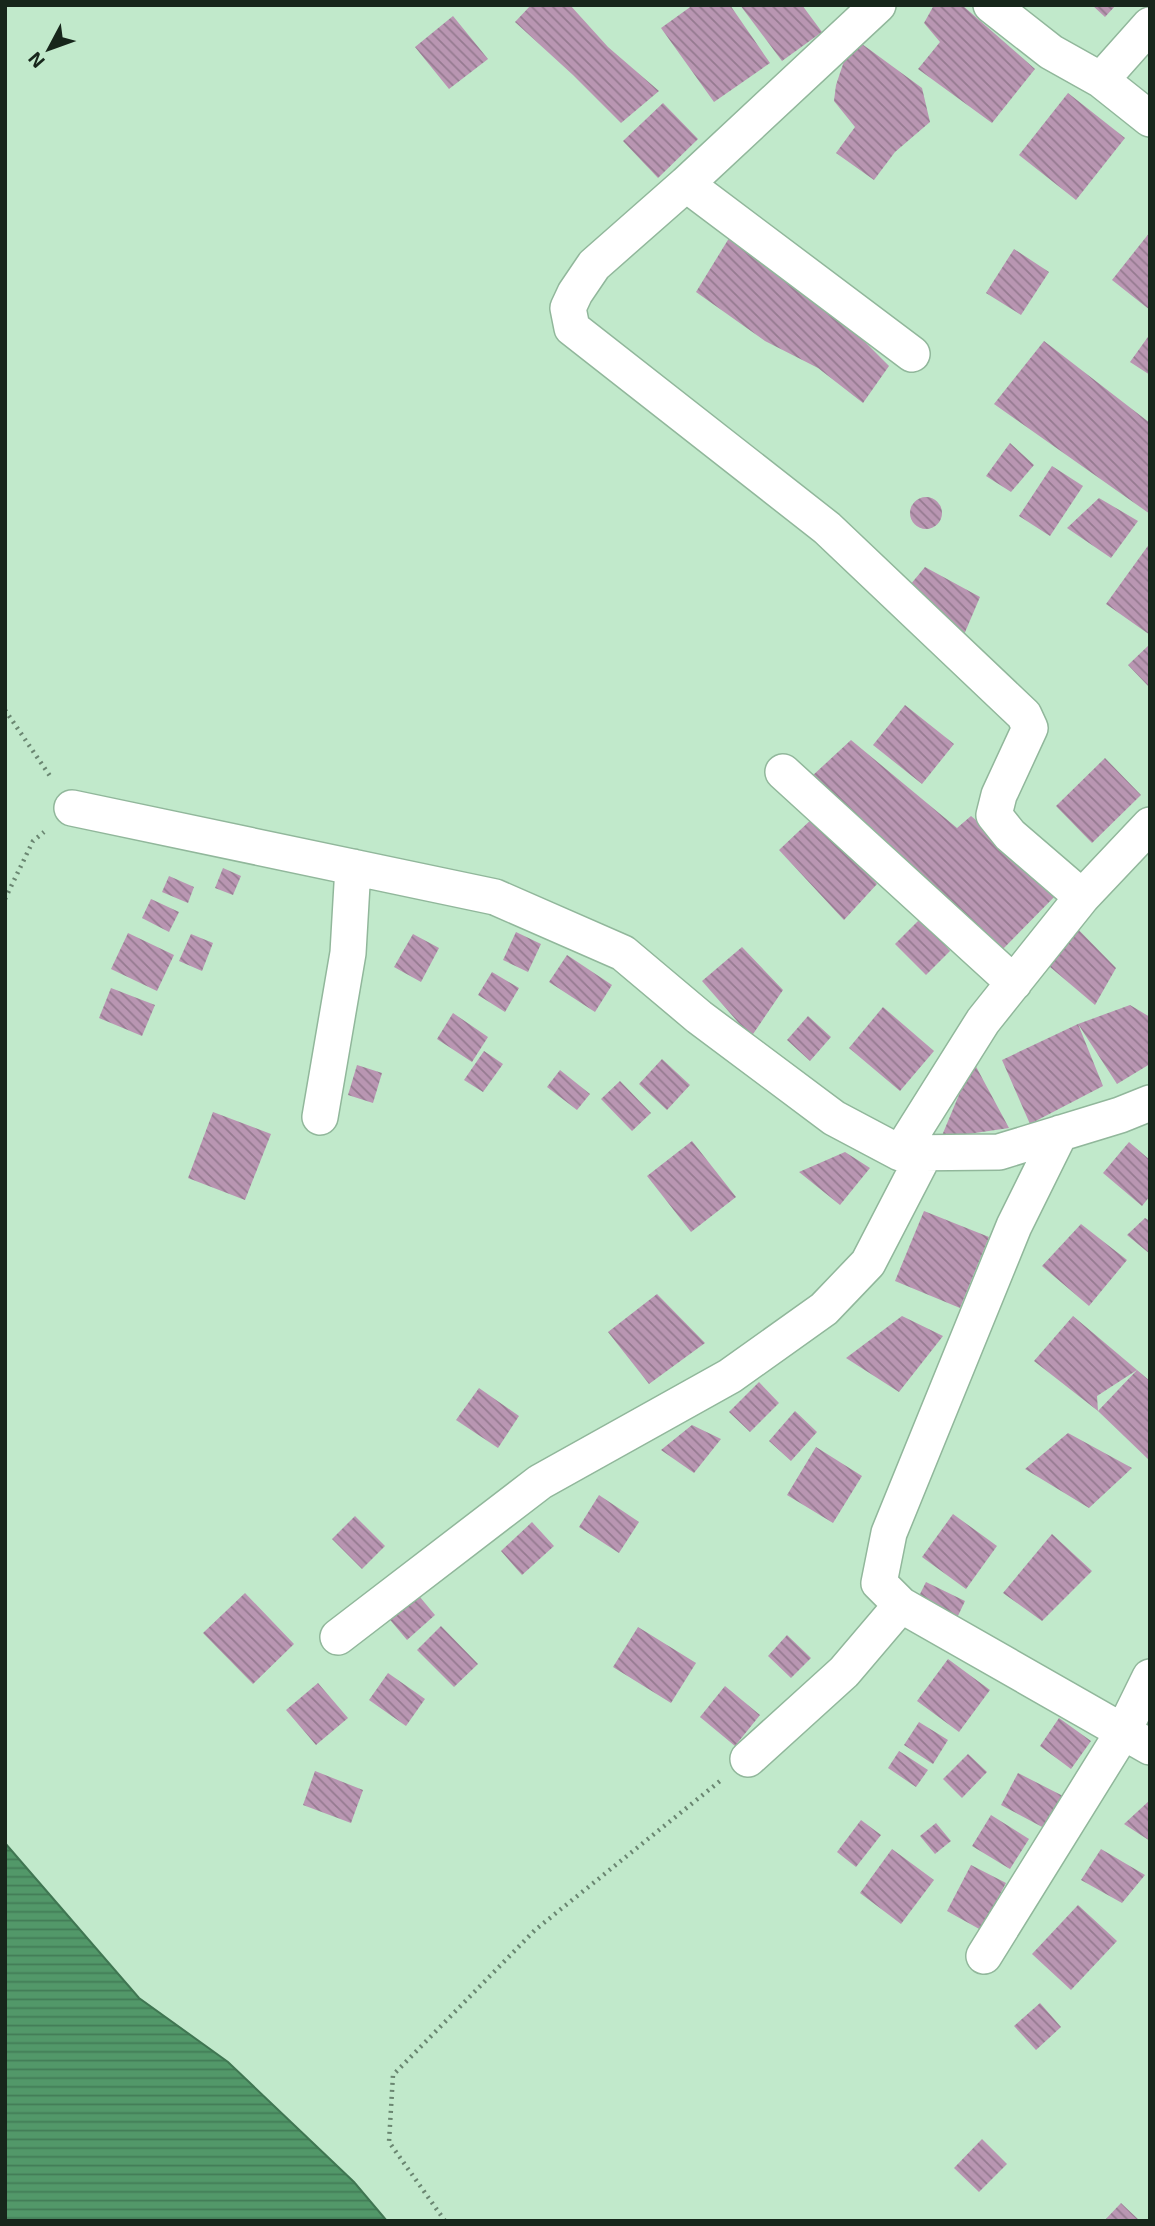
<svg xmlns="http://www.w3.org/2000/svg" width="1155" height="2226" font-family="'Exo 2',sans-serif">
<defs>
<pattern id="water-rules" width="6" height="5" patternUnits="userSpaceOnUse" patternTransform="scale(1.75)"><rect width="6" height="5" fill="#529869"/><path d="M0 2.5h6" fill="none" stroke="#437c56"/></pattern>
<pattern id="building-back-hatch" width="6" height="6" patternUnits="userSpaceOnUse" patternTransform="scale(1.75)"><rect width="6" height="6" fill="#b996b2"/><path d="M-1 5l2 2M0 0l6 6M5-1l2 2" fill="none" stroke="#957a90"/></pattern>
</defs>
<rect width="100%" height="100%" fill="#c1e9cb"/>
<path fill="url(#water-rules)" stroke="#407652" stroke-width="2" d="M5 1843 139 1998 228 2062 354 2182 387 2221H5Z"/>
<path fill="url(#building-back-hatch)" d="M531 5H570L608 47 659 91 621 123 573 75 515 22Z
M693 5H730L770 63 714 102 661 28Z
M740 5H802L822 32 782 61Z
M934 5H962L1035 69 992 123 918 69 940 42 924 23Z
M1092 5H1116L1105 17Z
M453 16 488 59 449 89 415 47Z
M862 44 922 88 930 122 895 152 874 180 836 153 855 127 834 101 836 85 845 58Z
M1068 93 1125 138 1076 200 1019 155Z
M663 103 698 139 658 178 623 141Z
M734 230 846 323 889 366 863 403 818 368 765 341 696 292Z
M1150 232V310L1112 280Z
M1014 249 1049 272 1021 315 986 293Z
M1150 334V375L1130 362Z
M1044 341 1150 423V514L994 404Z
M1010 443 1034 465 1011 492 986 476Z
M1052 466 1083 486 1050 536 1019 516Z
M910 513a16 16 0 1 1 32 0a16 16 0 1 1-32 0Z
M1099 498 1138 521 1111 558 1067 528Z
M1150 543V635L1106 604Z
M925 567 980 597 963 637 900 597Z
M1150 644V688L1128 665Z
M905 705 954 744 922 784 873 745Z
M851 740 957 828 971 816 1060 891 1003 949 811 777Z
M1105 758 1141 795 1092 843 1056 806Z
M816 815 877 884 844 920 779 850Z
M223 868 241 876 233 895 215 888Z
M169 876 194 887 188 903 162 892Z
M151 899 179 912 169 932 142 918Z
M1066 917 1116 968 1095 1005 1043 961Z
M920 919 950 951 926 975 895 944Z
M516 932 541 944 528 972 503 960Z
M128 933 174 955 157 991 111 969Z
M191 934 213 943 202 971 179 961Z
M413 934 439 948 421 982 394 967Z
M742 947 783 990 751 1037 702 981Z
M567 955 612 985 595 1012 549 982Z
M492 972 519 988 505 1012 478 995Z
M111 988 155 1005 142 1036 99 1018Z
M1130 1005 1150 1017V1064L1117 1084 1078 1024Z
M883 1007 934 1051 900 1091 849 1048Z
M453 1013 488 1037 472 1062 437 1039Z
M808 1016 831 1037 810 1061 787 1040Z
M1078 1024 1103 1086 1030 1124 1002 1060Z
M484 1051 503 1064 483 1092 464 1080Z
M662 1059 690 1085 667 1110 639 1084Z
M973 1061 1009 1128 941 1138Z
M357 1065 382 1073 373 1103 348 1095Z
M560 1070 590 1094 577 1110 547 1087Z
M620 1081 651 1113 632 1131 601 1099Z
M213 1112 271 1134 245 1200 188 1178Z
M692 1141 736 1197 691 1232 647 1176Z
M1129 1142 1150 1160V1196L1142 1206 1103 1173Z
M845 1152 870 1168 840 1205 799 1172Z
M924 1211 989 1237 960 1308 895 1281Z
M1145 1218 1150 1221V1254L1127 1235Z
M1081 1224 1127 1260 1089 1306 1042 1266Z
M657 1294 705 1343 649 1384 608 1332Z
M902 1316 943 1336 899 1392 846 1358Z
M1073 1316 1137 1370 1097 1396 1098 1411 1034 1361Z
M1137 1370 1150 1381V1461L1098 1411Z
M759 1382 779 1403 750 1432 729 1412Z
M479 1388 519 1416 498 1448 456 1420Z
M795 1411 817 1432 791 1461 769 1441Z
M692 1425 721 1439 694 1473 661 1450Z
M1068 1433 1132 1468 1089 1508 1025 1469Z
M816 1447 862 1476 833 1523 787 1495Z
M599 1495 639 1522 619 1553 579 1527Z
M953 1514 997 1546 966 1589 922 1557Z
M355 1516 385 1546 362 1569 332 1539Z
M532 1522 554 1546 522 1575 501 1551Z
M1052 1534 1092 1571 1042 1621 1003 1593Z
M926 1582 965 1601 957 1618 918 1598Z
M414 1590 435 1615 407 1640 386 1615Z
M245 1593 294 1644 253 1684 203 1633Z
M441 1626 478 1664 454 1687 417 1650Z
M638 1627 696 1663 671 1703 613 1667Z
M787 1635 811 1658 791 1678 768 1656Z
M948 1659 990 1690 959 1732 917 1701Z
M388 1673 425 1699 406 1726 369 1700Z
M318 1683 348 1718 316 1745 286 1710Z
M725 1686 760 1715 735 1746 700 1717Z
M1059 1718 1091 1741 1071 1769 1040 1746Z
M919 1722 948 1740 933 1764 904 1745Z
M899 1751 928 1770 916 1787 888 1768Z
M968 1754 987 1772 962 1798 943 1779Z
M315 1771 363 1790 351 1823 303 1805Z
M1018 1773 1063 1796 1046 1829 1001 1805Z
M1150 1800V1841L1124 1824Z
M991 1815 1029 1839 1010 1869 972 1846Z
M861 1820 881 1835 856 1867 837 1852Z
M936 1823 951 1841 935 1854 920 1836Z
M892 1849 934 1880 901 1924 860 1893Z
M1101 1849 1145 1875 1122 1903 1081 1880Z
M971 1865 1006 1883 981 1930 947 1911Z
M1078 1905 1117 1941 1071 1990 1032 1954Z
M1040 2003 1061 2027 1036 2050 1014 2026Z
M982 2139 1007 2164 979 2192 954 2168Z
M1121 2203 1140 2221H1104Z"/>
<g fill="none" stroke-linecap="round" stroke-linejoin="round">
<defs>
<path id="minor" d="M878 5 686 184 594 265 575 293 568 308 572 328 827 528 1024 715 1030 728 999 795 994 815 1010 835 1082 897
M991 5 1051 52 1101 80 1150 25
M1101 80 1150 119
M686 184 912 354
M783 772 1014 983
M72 808 495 897 623 953 699 1017 834 1118 900 1153 999 1152 1120 1115 1150 1103
M320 1117 348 953 353 867
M1060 1133 1014 1226 889 1533 879 1583 901 1605 1150 1747
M900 1153 983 1021 1082 897 1150 825
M338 1637 540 1482 730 1376 824 1309 868 1263 925 1153
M748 1759 844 1672 901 1605
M984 1956 1123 1732 1150 1677"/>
</defs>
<use href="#minor" stroke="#91b79b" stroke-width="38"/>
<path stroke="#6a8671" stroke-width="4.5" stroke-dasharray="2 5" stroke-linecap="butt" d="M5 710 52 779
M5 899 33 841 44 832
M445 2221 389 2142 393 2075 535 1930 720 1781"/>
<use href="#minor" stroke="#fff" stroke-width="35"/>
</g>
<rect width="1155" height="2226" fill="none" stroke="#17261b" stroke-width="14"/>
<g transform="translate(49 49) rotate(229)" stroke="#c1e9cb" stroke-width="5" paint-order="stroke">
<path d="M0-5L12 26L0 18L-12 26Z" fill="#17261b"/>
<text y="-10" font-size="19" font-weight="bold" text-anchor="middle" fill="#17261b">N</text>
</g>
</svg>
